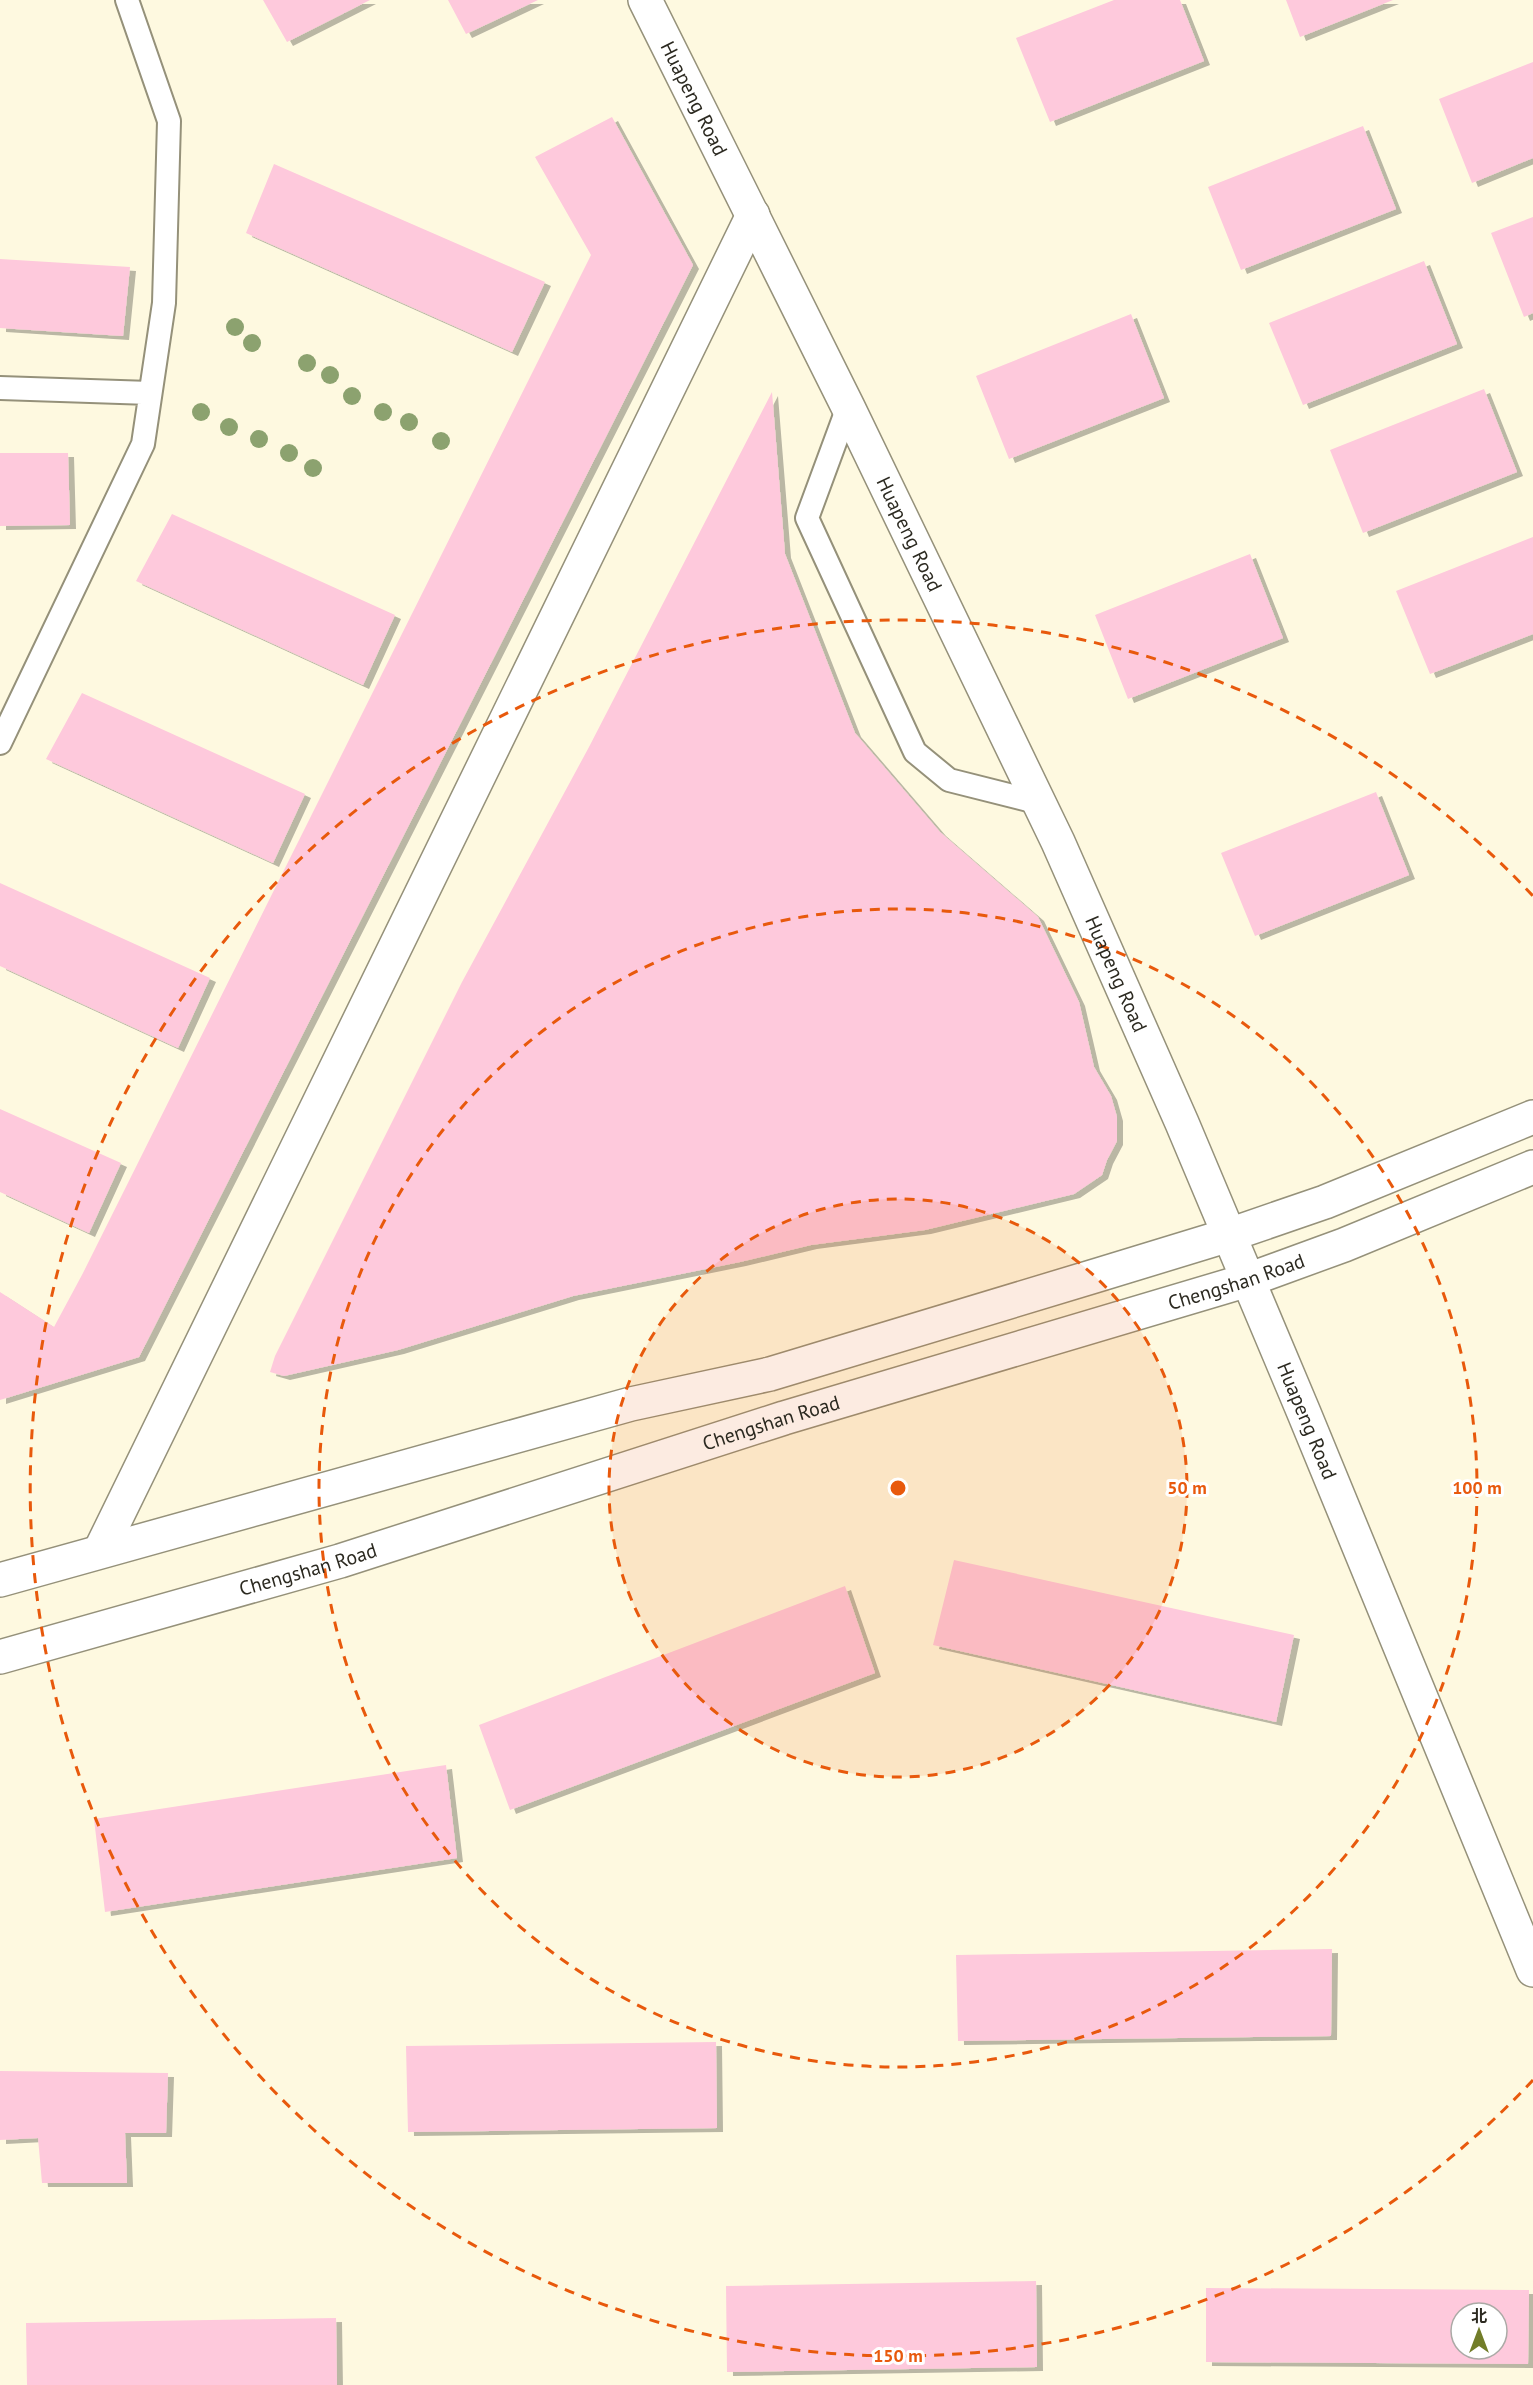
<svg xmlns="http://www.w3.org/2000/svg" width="1533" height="2385" font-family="'PT Sans','Noto Sans SC',sans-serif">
<defs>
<filter id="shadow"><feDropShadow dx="6" dy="4" stdDeviation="0" flood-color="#0004"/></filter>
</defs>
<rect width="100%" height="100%" fill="#fef9e0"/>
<path fill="#fec9dc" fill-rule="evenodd" filter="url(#shadow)" d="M263 0H370L287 42Z
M448 0H538L466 34Z
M1114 0H1180L1204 61 1050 122 1016 38Z
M1286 0H1393L1300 37Z
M1533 62V158L1472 183 1439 99Z
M612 117 693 265 139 1357 0 1400V1292L54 1327 83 1273 591 255 535 157Z
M1363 126 1396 209 1241 270 1208 187Z
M274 164 545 282 512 352 246 233Z
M1533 217V313L1524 317 1491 233Z
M0 259 130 267 123 336 0 328Z
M1424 261 1457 344 1303 405 1269 323Z
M1131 314 1164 398 1009 459 976 376Z
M1484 389 1517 472 1363 533 1330 450Z
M772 392 785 554 855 733 940 832 1038 917 1079 1002 1094 1067 1111 1096 1117 1117V1141L1107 1160 1102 1175 1074 1194 925 1230 811 1245 740 1262 573 1296 398 1350 284 1376 270 1372 275 1356 462 982 589 747Z
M0 453H68L70 525 0 526Z
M172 514 395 615 363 685 136 581Z
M1533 537V634L1430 674 1396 591Z
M1250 554 1283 638 1128 699 1095 615Z
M82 693 305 794 273 863 46 759Z
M1376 792 1409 875 1255 936 1221 853Z
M0 883 210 978 178 1048 0 966Z
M0 1109 121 1163 89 1233 0 1192Z
M954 1560 1294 1635 1276 1722 933 1645Z
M845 1586 875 1673 510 1810 479 1725Z
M446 1765 457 1858 105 1912 94 1819Z
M1332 1949 1331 2036 958 2041 956 1955Z
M716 2042 717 2128 408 2132 406 2046Z
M0 2071 168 2073 166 2133H125L127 2183H42L38 2138 0 2140Z
M1036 2281 1037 2367 727 2372 726 2286Z
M1206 2288 1529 2290 1528 2364 1206 2362ZM1461 2313H1497V2349H1461Z
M336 2318 337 2385H27L26 2323Z"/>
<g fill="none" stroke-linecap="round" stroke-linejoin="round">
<defs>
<path id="lane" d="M0 388 150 393
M848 407 807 518 915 752 949 780 1040 803
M0 743 143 444 164 303 169 121 127 0"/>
<g id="street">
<path id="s1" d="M645 0 848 407 1058 842 1182 1123 1304 1413 1533 1970"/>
<path d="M100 1551 753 215"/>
</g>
<g id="secondary">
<path d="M0 1580 631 1404 770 1374 1098 1275 1229 1235 1325 1202 1533 1117"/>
<path id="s2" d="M0 1657 340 1561 784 1418 1248 1280 1344 1245 1533 1167"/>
</g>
</defs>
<use href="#lane" stroke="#95917a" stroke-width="26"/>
<use href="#street" stroke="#95917a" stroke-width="36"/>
<use href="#secondary" stroke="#95917a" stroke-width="36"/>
<use href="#lane" stroke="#fff" stroke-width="22"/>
<use href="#street" stroke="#fff" stroke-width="33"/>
<use href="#secondary" stroke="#fff" stroke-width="33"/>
</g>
<g fill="#8ca26f">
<circle cx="235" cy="327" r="9"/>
<circle cx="252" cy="343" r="9"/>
<circle cx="307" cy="363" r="9"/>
<circle cx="330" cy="375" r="9"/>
<circle cx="352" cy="396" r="9"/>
<circle cx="201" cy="412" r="9"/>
<circle cx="383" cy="412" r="9"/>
<circle cx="409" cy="422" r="9"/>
<circle cx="229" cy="427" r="9"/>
<circle cx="259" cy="439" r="9"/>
<circle cx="441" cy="441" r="9"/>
<circle cx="289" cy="453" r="9"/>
<circle cx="313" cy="468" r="9"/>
</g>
<circle cx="898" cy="1488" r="289" fill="#e8590c" fill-opacity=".12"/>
<g fill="none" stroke="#e8590c" stroke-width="3" stroke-dasharray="10 8">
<circle cx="898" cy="1488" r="289"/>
<circle cx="898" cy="1488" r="579"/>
<path d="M1533 2080A868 868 0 1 1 1533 896"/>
</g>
<g text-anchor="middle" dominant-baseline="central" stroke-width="6" stroke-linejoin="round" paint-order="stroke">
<g font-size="20" fill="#2c2a21" stroke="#fff">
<text stroke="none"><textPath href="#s1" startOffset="110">Huapeng Road</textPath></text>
<text stroke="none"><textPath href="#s1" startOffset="596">Huapeng Road</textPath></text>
<text stroke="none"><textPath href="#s1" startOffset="1082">Huapeng Road</textPath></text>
<text stroke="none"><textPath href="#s2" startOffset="1292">Chengshan Road</textPath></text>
<text stroke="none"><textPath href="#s1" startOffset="1568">Huapeng Road</textPath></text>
<text stroke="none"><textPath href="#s2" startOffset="806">Chengshan Road</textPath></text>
<text stroke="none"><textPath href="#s2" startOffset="320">Chengshan Road</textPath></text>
</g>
</g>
<circle cx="898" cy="1488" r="9" fill="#e8590c" stroke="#fff" stroke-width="3"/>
<g font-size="18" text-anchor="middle" font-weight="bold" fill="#e8590c" stroke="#fff" stroke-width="6" stroke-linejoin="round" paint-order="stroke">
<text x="1187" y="1494">50 m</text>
<text x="1477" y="1494">100 m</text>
<text x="898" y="2362">150 m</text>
</g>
<g transform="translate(1479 2331)"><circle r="28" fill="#ffffff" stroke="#abaaa6" stroke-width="1.5"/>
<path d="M0-4.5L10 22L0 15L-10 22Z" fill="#727d29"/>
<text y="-9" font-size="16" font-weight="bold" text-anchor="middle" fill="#2c2a21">北</text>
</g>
</svg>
